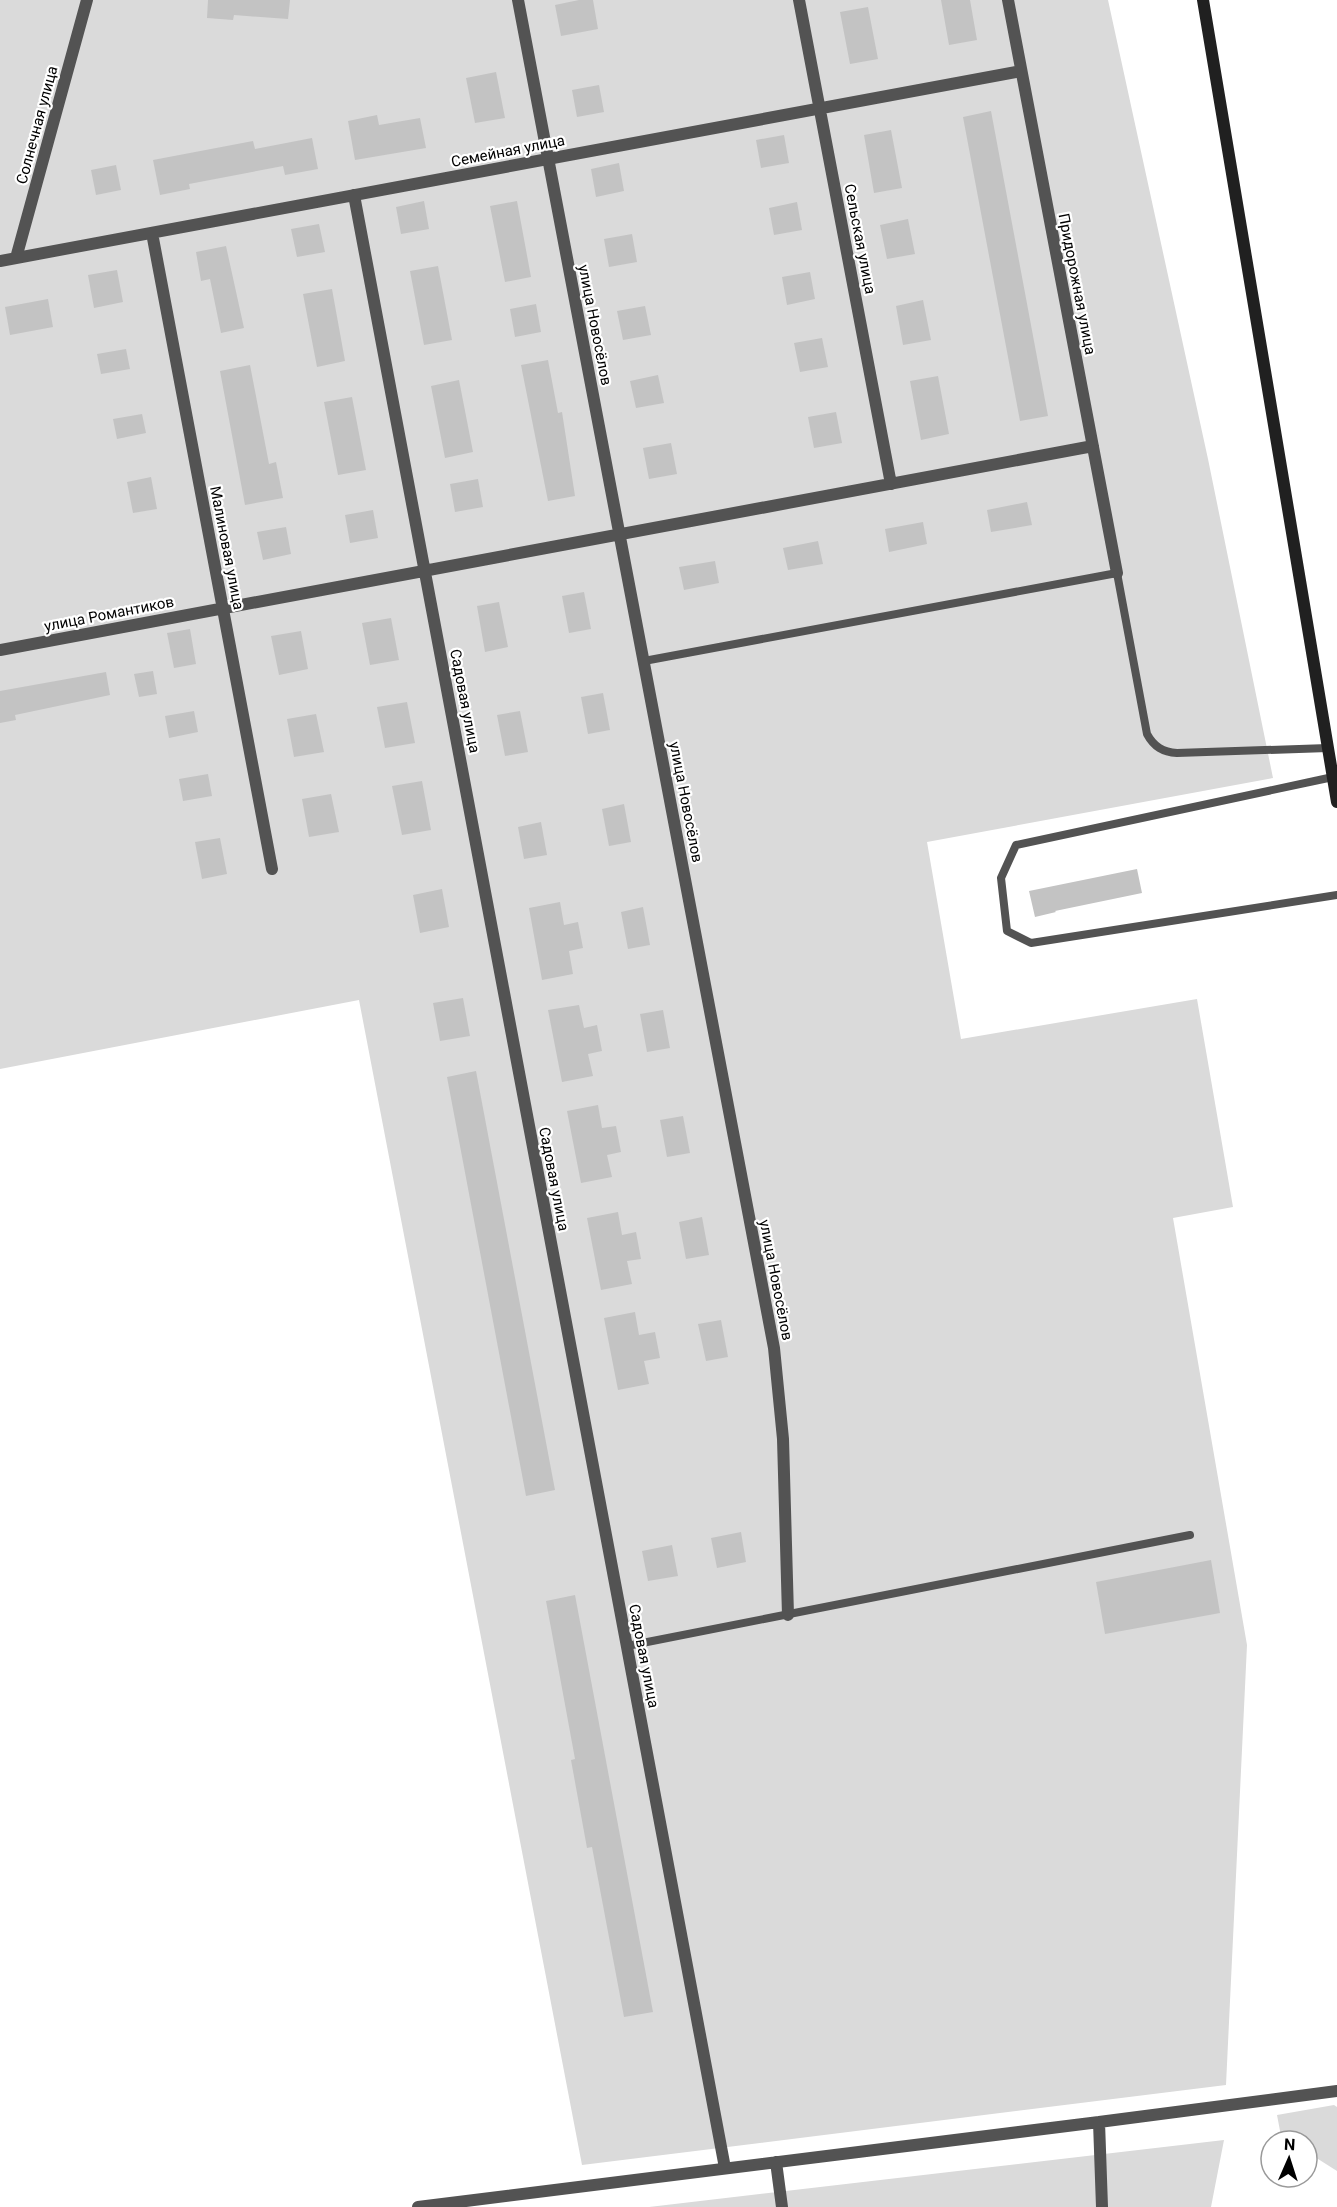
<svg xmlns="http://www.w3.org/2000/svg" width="1337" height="2207" font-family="Roboto,sans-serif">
<rect width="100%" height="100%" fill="#fff"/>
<path fill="#dadada" d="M0 0H1108L1208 459 1273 778 927 842 961 1039 1197 999 1233 1207 1173 1218 1247 1645 1226 2085 582 2165 359 1000 0 1069Z
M1334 2105 1337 2107V2171L1307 2152V2141H1290L1281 2136 1277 2115Z
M1224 2140 1211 2207H649Z"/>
<path fill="#c3c3c3" d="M208 0H290L288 19 234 15 233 20 207 18Z
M579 0H593L598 29 561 36 555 5Z
M941 0H970L977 40 949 45Z
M868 7 878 59 850 64 840 12Z
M496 72 505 118 475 123 466 78Z
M599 85 604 112 577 117 572 90Z
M991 111 1048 416 1020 421 963 117Z
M377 115 379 125 420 118 426 148 355 160 348 121Z
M891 130 902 188 874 193 864 135Z
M784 135 789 163 761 168 756 140Z
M312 138 318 169 285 175 283 166 189 184 190 189 160 195 153 160 253 141 255 149Z
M619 163 624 191 596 197 591 169Z
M116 165 121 190 96 195 91 170Z
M424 201 429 229 401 234 396 207Z
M517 201 531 277 505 282 490 206Z
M797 202 802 230 774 235 769 208Z
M908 219 915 254 887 259 880 225Z
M319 224 325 252 297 257 291 229Z
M632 234 637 262 609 267 604 239Z
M226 246 244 328 221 333 210 279 201 281 196 252Z
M438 266 452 340 424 345 410 271Z
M117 270 123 302 94 308 88 275Z
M810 272 815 299 787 305 782 277Z
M332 289 345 361 317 367 303 294Z
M48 299 53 327 10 335 5 307Z
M923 300 931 340 903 345 896 306Z
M536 304 541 332 515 337 510 309Z
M645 306 651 335 623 340 617 311Z
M822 338 828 367 800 372 794 343Z
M126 349 130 369 101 374 97 354Z
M548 360 558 413 562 412 575 496 548 501 521 365Z
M250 365 269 464 276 462 283 498 245 505 220 371Z
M658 375 664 403 636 408 630 381Z
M938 376 949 434 921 440 910 381Z
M459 380 473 452 445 458 431 386Z
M352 397 366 470 338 475 324 402Z
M836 412 842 443 814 448 808 417Z
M142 414 146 433 117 439 113 419Z
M671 443 677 474 649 479 643 448Z
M151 477 157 509 133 513 127 482Z
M478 479 483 507 455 512 450 484Z
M1027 502 1032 525 991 532 987 510Z
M373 510 378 538 350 543 345 515Z
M923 522 927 544 889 552 885 529Z
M286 527 291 554 263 560 257 532Z
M818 541 823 564 788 570 783 548Z
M715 561 719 583 684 590 679 567Z
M584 592 591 629 569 633 562 596Z
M499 602 508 647 485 652 477 606Z
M391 618 399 660 370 665 362 623Z
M190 629 196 664 174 668 167 633Z
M301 631 308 669 279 675 271 636Z
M153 671 157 694 139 697 134 674Z
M106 672 110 695 15 715 16 720 0 723V691Z
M603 693 610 730 588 734 581 697Z
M407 702 415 743 385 748 377 707Z
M194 711 198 732 169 738 165 716Z
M520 711 528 752 505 756 497 715Z
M316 714 324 752 294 757 287 719Z
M208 774 212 796 183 801 179 779Z
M422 781 431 830 402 835 392 786Z
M331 794 339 832 309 837 302 799Z
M624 804 631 842 609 846 602 809Z
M541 822 547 855 524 859 518 827Z
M220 838 227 874 202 879 195 842Z
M1137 869 1142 893 1055 911 1056 912 1035 917 1029 891Z
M442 889 449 927 420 933 413 895Z
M560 902 564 925 578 922 583 948 569 951 573 974 542 980 529 908Z
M643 907 650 945 628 949 621 912Z
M463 998 470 1036 440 1041 433 1003Z
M579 1005 584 1028 597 1025 602 1051 588 1054 593 1076 562 1082 548 1010Z
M663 1010 670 1048 647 1052 640 1014Z
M476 1071 555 1490 526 1496 447 1077Z
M598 1105 602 1128 616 1126 621 1152 607 1155 612 1177 581 1183 567 1111Z
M683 1116 690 1153 667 1157 660 1120Z
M618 1212 622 1235 636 1232 641 1259 627 1261 632 1284 601 1290 587 1218Z
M702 1217 709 1255 686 1259 679 1222Z
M635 1312 639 1335 655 1332 660 1358 644 1361 649 1384 618 1390 604 1318Z
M721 1320 728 1357 706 1361 698 1324Z
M741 1532 746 1562 717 1568 711 1538Z
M672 1545 678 1576 648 1581 642 1551Z
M1211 1560 1220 1613 1105 1634 1096 1582Z
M575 1595 653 2012 624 2017 592 1847 587 1848 571 1760 575 1759 546 1601Z"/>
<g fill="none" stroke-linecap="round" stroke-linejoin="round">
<path stroke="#535353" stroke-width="8" d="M644 661 1117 573 1147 734C1154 747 1163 752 1177 753L1328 748
M1333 777 1016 845 1001 878 1007 931 1031 943 1337 895
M627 1646 1190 1535"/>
<path stroke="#535353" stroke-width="12" d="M518 0 774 1348 783 1439 788 1615
M799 0 891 484
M1008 0 1117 573
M354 195 725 2168
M152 233 272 869
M16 258 87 0
M0 261 1021 71
M0 650 1093 446
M1099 2122 1337 2091
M776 2162 782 2207
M418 2207 1099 2122 1102 2207"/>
<path stroke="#202020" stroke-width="12" d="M1203 0 1337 802"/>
</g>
<g text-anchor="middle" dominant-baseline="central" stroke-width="4.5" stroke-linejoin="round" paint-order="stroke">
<g font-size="15" fill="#000" stroke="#fff">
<text transform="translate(37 125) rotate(-75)">Солнечная улица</text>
<text transform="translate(508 151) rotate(-11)">Семейная улица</text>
<text transform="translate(860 239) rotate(79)">Сельская улица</text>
<text transform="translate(1077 284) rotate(79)">Придорожная улица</text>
<text transform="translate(595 325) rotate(79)">улица Новосёлов</text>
<text transform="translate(227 548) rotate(79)">Малиновая улица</text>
<text transform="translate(109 614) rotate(-11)">улица Романтиков</text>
<text transform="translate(465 701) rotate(79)">Садовая улица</text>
<text transform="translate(686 802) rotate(79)">улица Новосёлов</text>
<text transform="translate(554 1179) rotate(79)">Садовая улица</text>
<text transform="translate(776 1280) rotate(79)">улица Новосёлов</text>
<text transform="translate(644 1656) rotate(79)">Садовая улица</text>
</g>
</g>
<g transform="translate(1289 2159) rotate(3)"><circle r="28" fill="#ffffff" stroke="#999999" stroke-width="1.5"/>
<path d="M0-4.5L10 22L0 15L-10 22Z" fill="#000000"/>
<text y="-9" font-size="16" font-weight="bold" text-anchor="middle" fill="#000000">N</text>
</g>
</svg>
